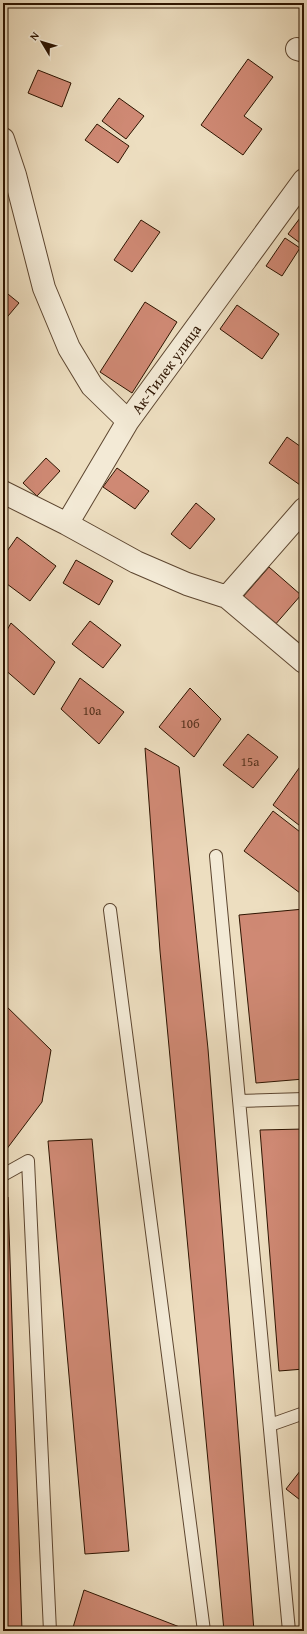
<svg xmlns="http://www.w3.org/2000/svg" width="307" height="1634" font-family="'Gentium Book Plus',serif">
<rect width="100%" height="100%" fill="#eddec0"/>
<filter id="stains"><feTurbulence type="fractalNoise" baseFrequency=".005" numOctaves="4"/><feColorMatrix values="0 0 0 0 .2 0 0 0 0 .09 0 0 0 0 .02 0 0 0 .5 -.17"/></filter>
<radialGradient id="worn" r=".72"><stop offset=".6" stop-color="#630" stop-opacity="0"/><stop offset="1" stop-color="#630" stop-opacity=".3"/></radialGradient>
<path fill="#cf8974" stroke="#2d1400" d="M248 59 273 77 244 116 262 129 243 155 201 125Z
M38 70 71 83 62 107 28 93Z
M119 98 144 116 126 139 102 121Z
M97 124 129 146 118 163 85 140Z
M300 218 304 221V246L288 234Z
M141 220 160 232 132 272 114 260Z
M285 238 300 248 282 276 266 266Z
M3 290 19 303 3 322Z
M145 302 177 322 132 393 100 372Z
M237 305 279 334 262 359 220 329Z
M287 437 304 449V480L300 485 269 463Z
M46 458 60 471 37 496 23 483Z
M117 468 149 491 135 509 103 487Z
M196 503 215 519 190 549 171 534Z
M17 537 56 566 30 601 3 581V557Z
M76 560 113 581 99 605 63 583Z
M269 567 301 595 274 626 242 598Z
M90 621 121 645 103 668 72 644Z
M11 623 55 662 34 695 3 668V637Z
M80 678 124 712 99 744 61 709Z
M190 688 221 719 194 757 159 727Z
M248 734 278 757 253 788 223 765Z
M145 748 179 767 208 1049 254 1631H224L160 951Z
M304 761V829L273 805Z
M273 811 304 835V896L244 851Z
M304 909V1079L256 1083 239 915Z
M3 1003 51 1050 42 1102 3 1154Z
M304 1129V1369L279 1371 260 1130Z
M92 1139 129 1551 85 1554 48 1141Z
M3 1197H8L22 1631H3Z
M304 1466V1503L286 1489Z
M84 1590 190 1631H72Z"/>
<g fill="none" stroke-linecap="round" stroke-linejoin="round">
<defs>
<path id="service" d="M216 856 289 1631
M110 910 204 1631
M239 1101 304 1099
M3 1175 28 1161 50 1631
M270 1425 304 1413"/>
<path id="minor" d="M297 49 304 51
M3 139 15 175 44 288 69 348 92 386 128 421 304 180
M128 421 67 524 136 562 187 584 227 597 304 662
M3 492 67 524
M227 597 304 509"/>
</defs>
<use href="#service" stroke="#5d4630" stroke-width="14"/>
<use href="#minor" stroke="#5d4630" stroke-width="24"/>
<use href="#service" stroke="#f3ead6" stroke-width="12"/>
<use href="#minor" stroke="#f3ead6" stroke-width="22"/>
</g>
<g text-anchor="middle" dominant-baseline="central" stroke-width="3.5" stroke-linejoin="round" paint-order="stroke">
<g font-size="13" fill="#56311d">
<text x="92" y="710">10а</text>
<text x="190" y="723">10б</text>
<text x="250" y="761">15а</text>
</g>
<g font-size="15" fill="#2d1400" stroke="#f3ead6">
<text transform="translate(166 369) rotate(-54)">Ак-Тилек улица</text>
</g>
</g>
<rect width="307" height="1634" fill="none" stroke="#eddec0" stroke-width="16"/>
<rect x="4" y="4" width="299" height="1626" fill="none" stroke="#2d1400" stroke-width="2"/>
<rect x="8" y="8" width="291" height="1618" fill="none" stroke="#2d1400"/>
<g transform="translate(42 42) rotate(308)" stroke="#f3ead6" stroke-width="3" paint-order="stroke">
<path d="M0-3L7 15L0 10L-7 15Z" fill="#2d1400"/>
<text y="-6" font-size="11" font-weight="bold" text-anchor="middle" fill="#2d1400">N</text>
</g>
<rect width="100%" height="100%" filter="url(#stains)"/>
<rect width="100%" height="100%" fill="url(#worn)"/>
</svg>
